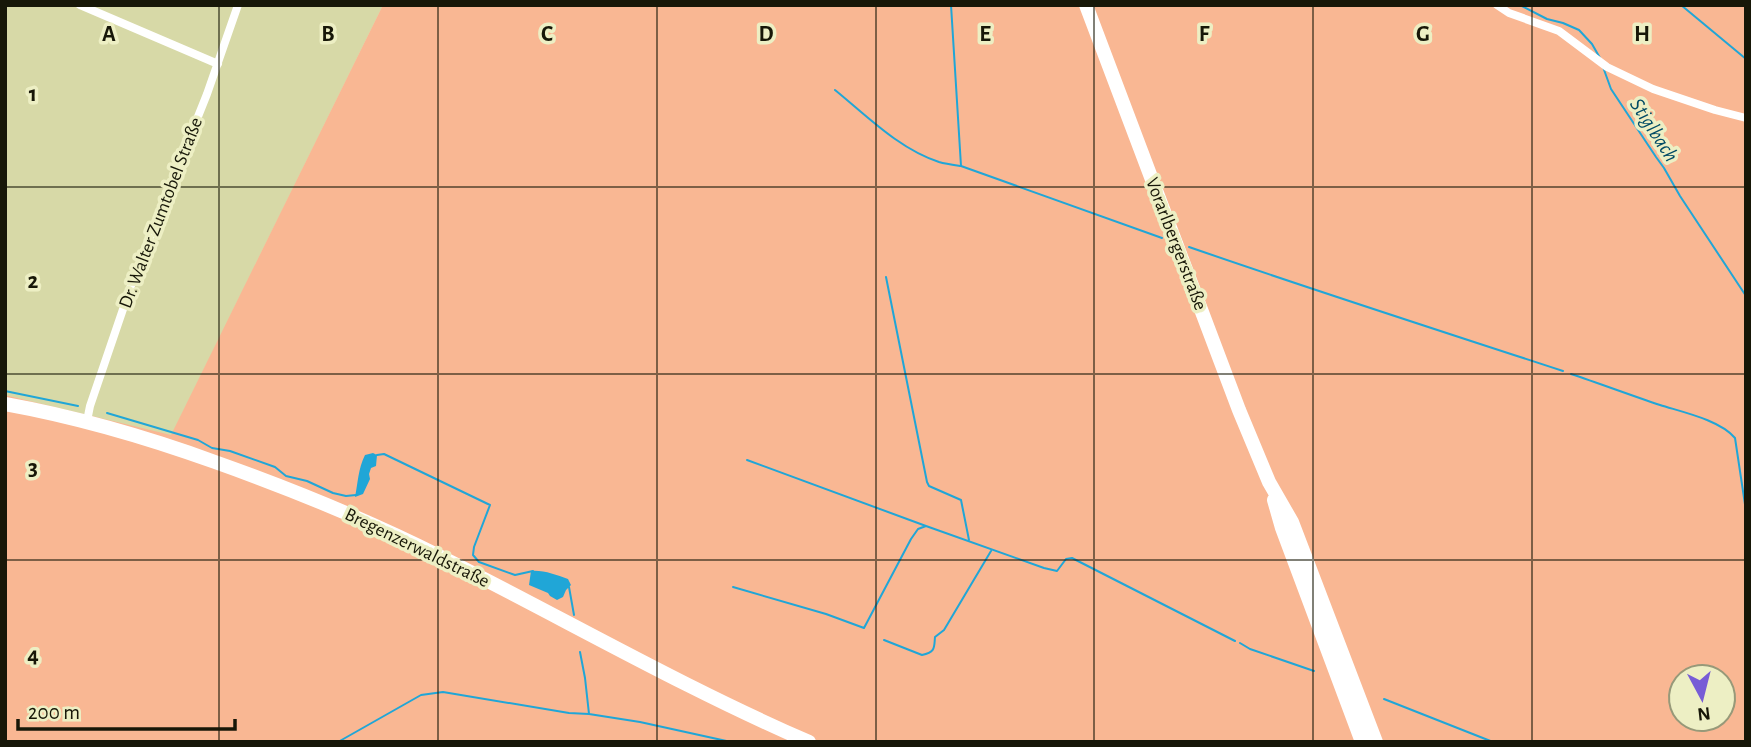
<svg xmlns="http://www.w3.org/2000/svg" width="1751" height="747" font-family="'Alegreya Sans',sans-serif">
<rect width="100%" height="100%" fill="#e0e2b7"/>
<path fill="#d7d9a7" d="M5 5H383L171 436 5 395Z"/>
<path fill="#f9b793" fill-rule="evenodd" d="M383 5H1746V742H5V395L171 435ZM1681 677H1723V719H1681Z"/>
<path fill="#20a6d7" d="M373 453 377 455 376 466 371 468 369 474 370 479 363 494 355 497C358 483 358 469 365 455Z
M531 571C544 570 556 575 568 579L571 585 566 590 563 597 557 600 550 596 548 593 529 585Z"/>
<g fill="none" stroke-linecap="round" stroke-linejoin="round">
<path stroke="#20a6d7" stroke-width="2" d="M951 5 961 166 1162 238
M1520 5 1547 19 1563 23 1579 30 1592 44 1600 58
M1681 5 1746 59
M1603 67 1611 89 1656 157 1664 168 1680 196 1746 296
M835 90C867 116 899 149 939 162 946 164 954 165 961 166
M1189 247C1313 290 1438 330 1563 371
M886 277 927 482 929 486 961 500 969 540
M1571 374C1601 384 1630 395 1660 405 1682 412 1720 420 1735 438L1746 511
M5 391 78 406
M107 413 198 440 212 448 230 451 275 467 286 476 307 481 333 493 346 496 356 495
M377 455 384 454 490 505 474 547 473 555 479 562 515 575 533 571
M747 460 926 526
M569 587 574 615
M733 587 826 614 864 628 911 539 918 529 926 526 1044 568 1057 571 1066 559 1072 558 1235 641
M884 640 922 655C936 652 934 647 935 637L944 630 991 551
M1240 643 1250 649 1314 671
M580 652 585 678 589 714 640 722 731 742
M1384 699 1493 742
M338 742 421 695 443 692 569 713 589 714"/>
<path stroke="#fff" stroke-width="8" d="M80 5 218 64
M1497 5 1509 13 1559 31 1607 67 1653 89 1715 110 1746 118
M87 421 90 406 134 277 207 94 238 5"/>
<path stroke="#fff" stroke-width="14" d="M1086 5 1239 410 1269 482 1292 522 1376 742
M5 404C77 417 146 437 215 462 291 489 367 520 439 556 563 618 682 687 809 742
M1274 500 1282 528 1362 742"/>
</g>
<path fill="none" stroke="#171708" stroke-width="2" stroke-opacity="0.55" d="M219 5V742M438 5V742M657 5V742M876 5V742M1094 5V742M1313 5V742M1532 5V742M5 187H1746M5 374H1746M5 560H1746"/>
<g text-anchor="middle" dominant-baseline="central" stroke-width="7" stroke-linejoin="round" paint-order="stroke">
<g font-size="19" fill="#171708" stroke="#edefc4">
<text transform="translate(161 213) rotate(-69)">Dr. Walter Zumtobel Straße</text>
<text transform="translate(1176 244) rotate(69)">Vorarlbergerstraße</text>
<text transform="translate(417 548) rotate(26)">Bregenzerwaldstraße</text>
</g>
<g font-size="21" font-style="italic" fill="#024b65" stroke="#edefc4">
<text transform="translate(1654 130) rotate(57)">Stiglbach</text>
</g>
</g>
<g font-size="23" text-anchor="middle" font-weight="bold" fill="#171708" stroke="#edefc4" stroke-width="7" stroke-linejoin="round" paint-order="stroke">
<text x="109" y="41">A</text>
<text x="328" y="41">B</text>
<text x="547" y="41">C</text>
<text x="766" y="41">D</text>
<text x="985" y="41">E</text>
<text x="1204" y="41">F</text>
<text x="1423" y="41">G</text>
<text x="1642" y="41">H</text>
<text x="33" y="101">1</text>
<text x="33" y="288">2</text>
<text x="33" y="475">3</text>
<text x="33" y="662">4</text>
</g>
<rect width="1751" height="747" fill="none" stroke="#171708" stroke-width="14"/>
<g transform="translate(1702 698) rotate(173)"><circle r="33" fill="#edefc4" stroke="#979979" stroke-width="2"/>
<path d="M0-5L12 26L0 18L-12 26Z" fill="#775cd6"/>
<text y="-10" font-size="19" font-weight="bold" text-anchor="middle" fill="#171708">N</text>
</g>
<path d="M18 719v10h217v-10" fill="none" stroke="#171708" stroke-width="3.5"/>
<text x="28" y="719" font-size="21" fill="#171708" stroke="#edefc4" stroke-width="5" paint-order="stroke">200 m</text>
</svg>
